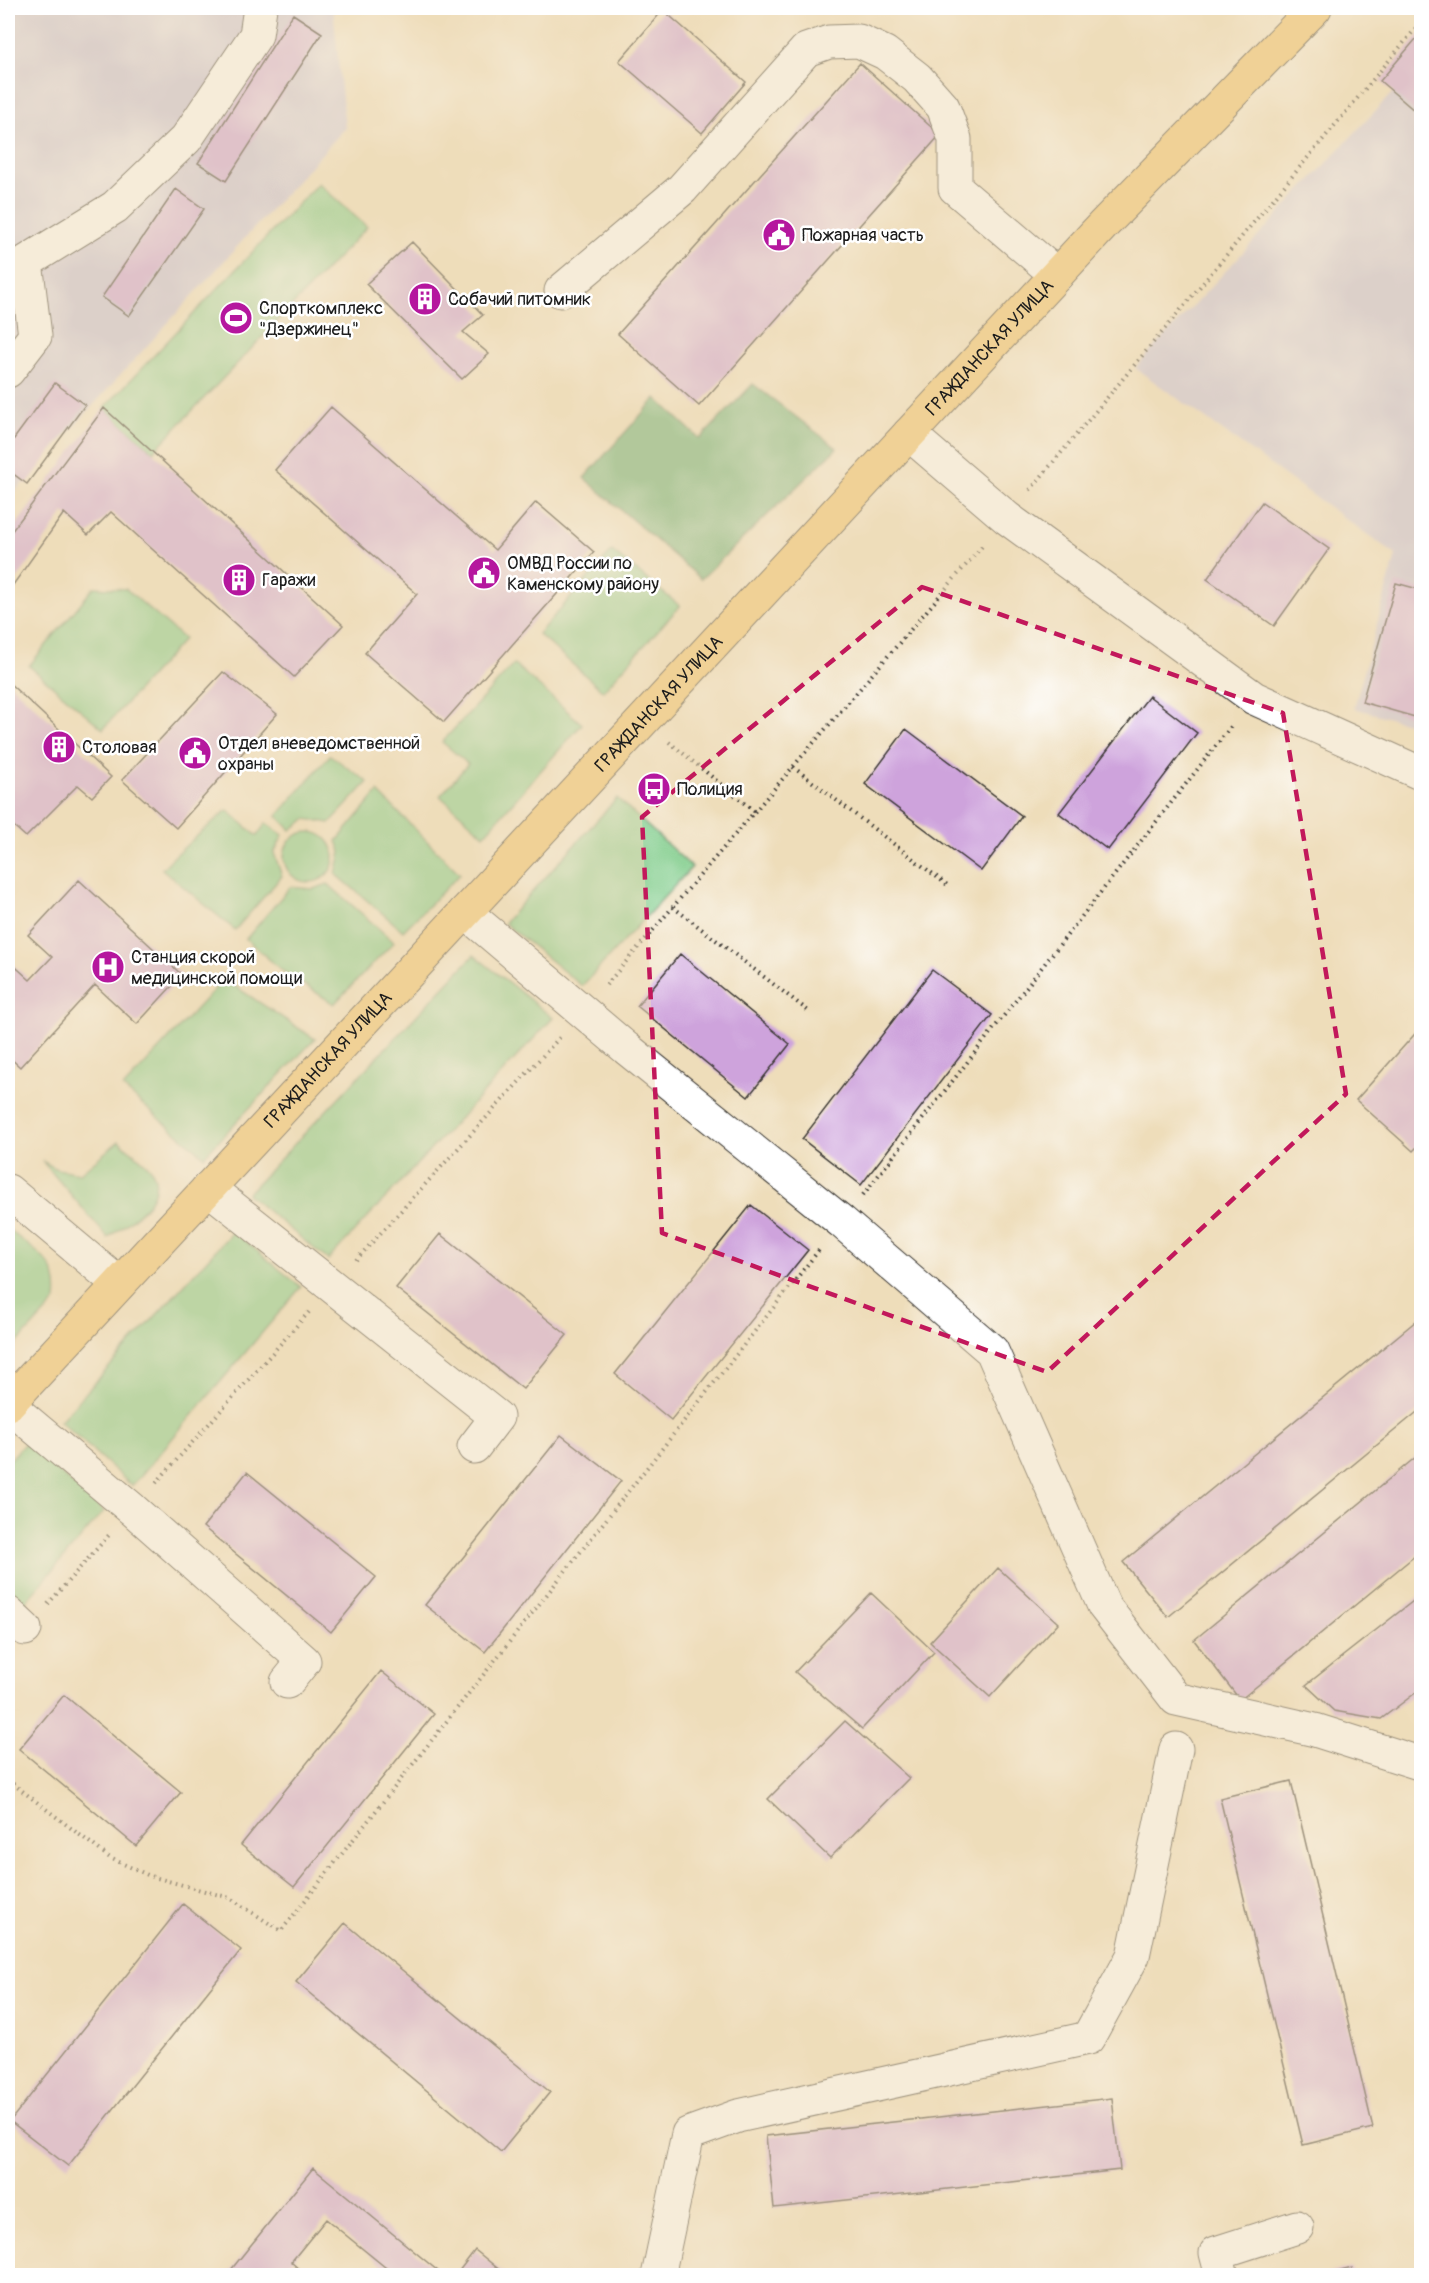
<svg xmlns="http://www.w3.org/2000/svg" width="1429" height="2283" font-family="Pangolin,sans-serif">
<rect width="100%" height="100%" fill="#fff"/>
<filter id="ink" filterUnits="userSpaceOnUse"><feTurbulence type="fractalNoise" baseFrequency=".0167" numOctaves="2"/><feDisplacementMap in="SourceGraphic" scale="12" xChannelSelector="R" yChannelSelector="G"/><feConvolveMatrix kernelMatrix="1 2 1 2 8 2 1 2 1" color-interpolation-filters="sRGB"/></filter>
<filter id="wash" filterUnits="userSpaceOnUse"><feTurbulence type="fractalNoise" baseFrequency=".008" numOctaves="4" result="noise"/><feDisplacementMap in="SourceGraphic" scale="24" xChannelSelector="R" yChannelSelector="G"/><feGaussianBlur stdDeviation="1.35" result="paint"/><feColorMatrix in="noise" values="0 0 0 0 0 0 0 0 0 0 0 0 0 0 0 0 0 1.4 0 .05"/><feComposite in="paint" operator="in"/></filter>
<g filter="url(#wash)">
<rect width="100%" height="100%" fill="#eeddba"/>
<path fill="#c5c0db" d="M8 8H333L345 128 8 499Z
M1421 62V727L1354 708 1396 555 1135 368Z"/>
<path fill="#80cc8a" stroke="#4e7453" stroke-width="1.5" d="M318 183 367 227 153 452 104 408Z
M612 551 680 606 603 691 538 634Z
M94 587 126 589 184 639 103 729 29 666Z
M514 664 582 724 484 835 440 796 468 764 442 742Z
M330 755 368 782 330 823 306 819 291 830 277 816Z
M378 792 460 874 403 931 336 874 341 852 337 841Z
M617 798 692 867 582 986 504 923Z
M227 810 257 836 266 823 283 835 274 853 282 876 235 930 162 869C182 847 205 830 227 810Z
M284 857a25 25 0 1 1 50 0a25 25 0 1 1-50 0Z
M328 884 394 942 334 1004 281 970 246 939 290 887 313 889Z
M474 955 553 1018 328 1260 247 1194Z
M224 979 315 1039 204 1156 123 1088Z
M119 1141C128 1150 143 1159 151 1169 170 1199 126 1223 108 1238L42 1161 57 1169 80 1173Z
M8 1229C34 1252 61 1259 56 1301L8 1353Z
M233 1231 301 1287 132 1486 60 1421Z
M25 1443 104 1511 22 1606 8 1593V1462Z"/>
<path fill="#68b076" stroke="#426649" stroke-width="1.5" d="M753 384 837 448 701 579 584 478 656 398 700 439Z"/>
<g id="blocks">
<path fill="#cea3dc" d="M663 10 746 82 702 133 619 61Z
M293 14 322 33 226 181 198 163Z
M1422 32V117L1380 81Z
M860 63 940 135 699 406 618 334Z
M176 189 204 209 129 316 102 297Z
M412 242 483 315 463 332 489 354 462 379 366 284Z
M55 383 85 405 27 484 8 470V447Z
M331 407 495 550 536 502 594 552 444 722 365 653 417 594 275 470Z
M104 408 343 625 294 677 111 512 88 535 64 513 8 592V536Z
M1262 502 1329 549 1274 626 1207 579Z
M1396 583 1422 590V719L1362 702Z
M223 672 277 714 176 828 122 780Z
M8 682 111 777 92 797 78 785 26 837 8 821Z
M1149 696 1197 733 1108 850 1059 813Z
M906 729 1022 816 981 871 865 784Z
M79 880 182 975 137 1024 95 985 20 1067 8 1056V960L30 980 52 957 28 935Z
M680 954 790 1044 748 1097 637 1006Z
M932 970 992 1015 861 1185 802 1139Z
M1422 1026V1142L1413 1151 1356 1100Z
M751 1205 808 1250 671 1420 615 1374Z
M440 1234 567 1335 523 1389 396 1288Z
M1422 1316V1408L1168 1617 1123 1562Z
M561 1435 621 1481 485 1652 425 1605Z
M1422 1452V1550L1240 1700 1194 1640Z
M247 1472 376 1577 331 1632 203 1527Z
M998 1568 1058 1623 990 1697 930 1642Z
M871 1593 934 1652 862 1729 795 1672Z
M1422 1594V1688L1381 1719 1334 1711 1306 1685Z
M381 1671 434 1714 294 1887 241 1845Z
M64 1695 181 1792 136 1846 19 1749Z
M845 1721 909 1778 830 1858 768 1799Z
M1291 1781 1373 2128 1303 2145 1220 1798Z
M183 1904 241 1950 68 2166 10 2121Z
M345 1923 550 2092 501 2152 296 1982Z
M1112 2098 1120 2170 774 2208 766 2136Z
M313 2168 444 2276H396L326 2219 291 2262 307 2276H226Z
M475 2250 507 2276H455Z
M1352 2268 1354 2276H1326V2275Z"/>
</g>
</g>
<g filter="url(#ink)">
<use href="#blocks" fill-opacity="0" stroke="#3c3934" stroke-width="1.5"/>
<g fill="none" stroke-linecap="round" stroke-linejoin="round">
<defs>
<path id="minor" d="M561 291 682 189 806 50 829 42 859 41 885 53 917 78 943 107 955 139V188L1057 275
M8 371 35 336 26 262 115 207 186 139 256 35 260 8
M909 434 1007 518 1254 698 1422 774
M465 912 626 1048 842 1222 992 1351 1104 1606 1176 1699 1315 1730 1422 1764
M208 1188 497 1417 474 1447
M8 1191 119 1284
M8 1405 132 1509 304 1661 287 1682
M8 1613 25 1629
M658 2276 688 2134 738 2116 1088 2038 1133 1956 1176 1749
M1222 2276 1216 2253 1297 2227"/>
<g id="major">
<path id="s1" d="M8 1404 1104 224 1315 8"/>
</g>
</defs>
<use href="#minor" stroke="#3c3934" stroke-width="35"/>
<use href="#major" stroke="#3c3934" stroke-width="35"/>
<path stroke="#3c3934" stroke-width="4" stroke-dasharray="1.5 4.5" stroke-linecap="butt" d="M1030 490 1422 21
M669 742 755 812
M793 767 950 887
M673 907 811 1013
M606 985 984 544
M863 1195 1233 724
M356 1260 560 1037
M156 1483 309 1312
M48 1604 109 1535
M8 1780 110 1858 150 1876 230 1898 281 1931 819 1250"/>
<use href="#minor" stroke="#fff" stroke-width="33"/>
<use href="#major" stroke="#f2c36a" stroke-width="33"/>
</g>
</g>
<path d="M0 0H1429V2283H0ZM922 587 1283 713 1346 1094 1047 1372 662 1233 642 817Z" fill="#eeddba" fill-opacity=".55" fill-rule="evenodd"/>
<path fill="none" stroke="#c2185b" stroke-width="4.5" stroke-dasharray="12 8" stroke-linejoin="round" d="M922 587 1283 713 1346 1094 1047 1372 662 1233 642 817Z"/>
<defs>
<symbol id="civic-disc" viewBox="-11 -11 22 22"><circle r="9.5" fill="#b5179e" stroke="#fff"/><path d="M-.6-6.5H3V-4.5H.6V-3L4-1V1h2V6H-6V1h2V-1L-.6-3ZM-1.2 2.5V6h2.4V2.5Z" fill="#fff"/></symbol>
<symbol id="building-disc" viewBox="-11 -11 22 22"><circle r="9.5" fill="#b5179e" stroke="#fff"/><path d="M-4-6H4V6H1V3H-1V6H-4ZM-2.5-4.3h1.7v1.8h-1.7ZM.8-4.3h1.7v1.8H.8ZM-2.5-1h1.7V.8h-1.7ZM.8-1h1.7V.8H.8Z" fill="#fff"/></symbol>
<symbol id="stadium-disc" viewBox="-11 -11 22 22"><circle r="9.5" fill="#b5179e" stroke="#fff"/><path d="M0-5a6.5 5 0 1 0 0 10a6.5 5 0 1 0 0-10ZM-3.5-1.8h7v3.6h-7Z" fill="#fff"/></symbol>
<symbol id="bus-disc" viewBox="-11 -11 22 22"><circle r="9.5" fill="#b5179e" stroke="#fff"/><path d="M-5-6H5V4H4V6H2V4H-2V6H-4V4H-5ZM-3.5-4V0h7V-4ZM-3.5 1.2v1.5H-2V1.2ZM2 1.2v1.5H3.5V1.2Z" fill="#fff"/></symbol>
<symbol id="hospital-disc" viewBox="-11 -11 22 22"><circle r="9.5" fill="#b5179e" stroke="#fff"/><path d="M-5-5h3v3.5h4V-5h3V5h-3V1.5h-4V5h-3Z" fill="#fff"/></symbol>
</defs>
<g fill-rule="evenodd">
<use href="#civic-disc" x="760" y="216" width="38" height="38"/>
<use href="#building-disc" x="406" y="280" width="38" height="38"/>
<use href="#stadium-disc" x="217" y="299" width="38" height="38"/>
<use href="#civic-disc" x="465" y="554" width="38" height="38"/>
<use href="#building-disc" x="220" y="561" width="38" height="38"/>
<use href="#building-disc" x="40" y="728" width="38" height="38"/>
<use href="#civic-disc" x="176" y="734" width="38" height="38"/>
<use href="#bus-disc" x="635" y="770" width="38" height="38"/>
<use href="#hospital-disc" x="89" y="948" width="38" height="38"/>
</g>
<g text-anchor="middle" dominant-baseline="central" stroke-width="5" stroke-linejoin="round" paint-order="stroke">
<g font-size="18" fill="#1c1c1c" stroke="#fff" text-anchor="start">
<text x="802" y="235">Пожарная часть</text>
<text x="448" y="299">Собачий питомник</text>
<text x="259" y="308">Спорткомплекс<tspan x="259" dy="21">"Дзержинец"</tspan></text>
<text x="507" y="563">ОМВД России по<tspan x="507" dy="21">Каменскому району</tspan></text>
<text x="262" y="580">Гаражи</text>
<text x="218" y="743">Отдел вневедомственной<tspan x="218" dy="21">охраны</tspan></text>
<text x="82" y="747">Столовая</text>
<text x="677" y="789">Полиция</text>
<text x="131" y="957">Станция скорой<tspan x="131" dy="21">медицинской помощи</tspan></text>
</g>
<g font-size="18" fill="#1c1c1c" stroke="#fff">
<text stroke="none"><textPath href="#s1" startOffset="1442">ГРАЖДАНСКАЯ УЛИЦА</textPath></text>
<text stroke="none"><textPath href="#s1" startOffset="956">ГРАЖДАНСКАЯ УЛИЦА</textPath></text>
<text stroke="none"><textPath href="#s1" startOffset="470">ГРАЖДАНСКАЯ УЛИЦА</textPath></text>
</g>
</g>
<rect width="1429" height="2283" fill="none" stroke="#fff" stroke-width="30"/>
</svg>
